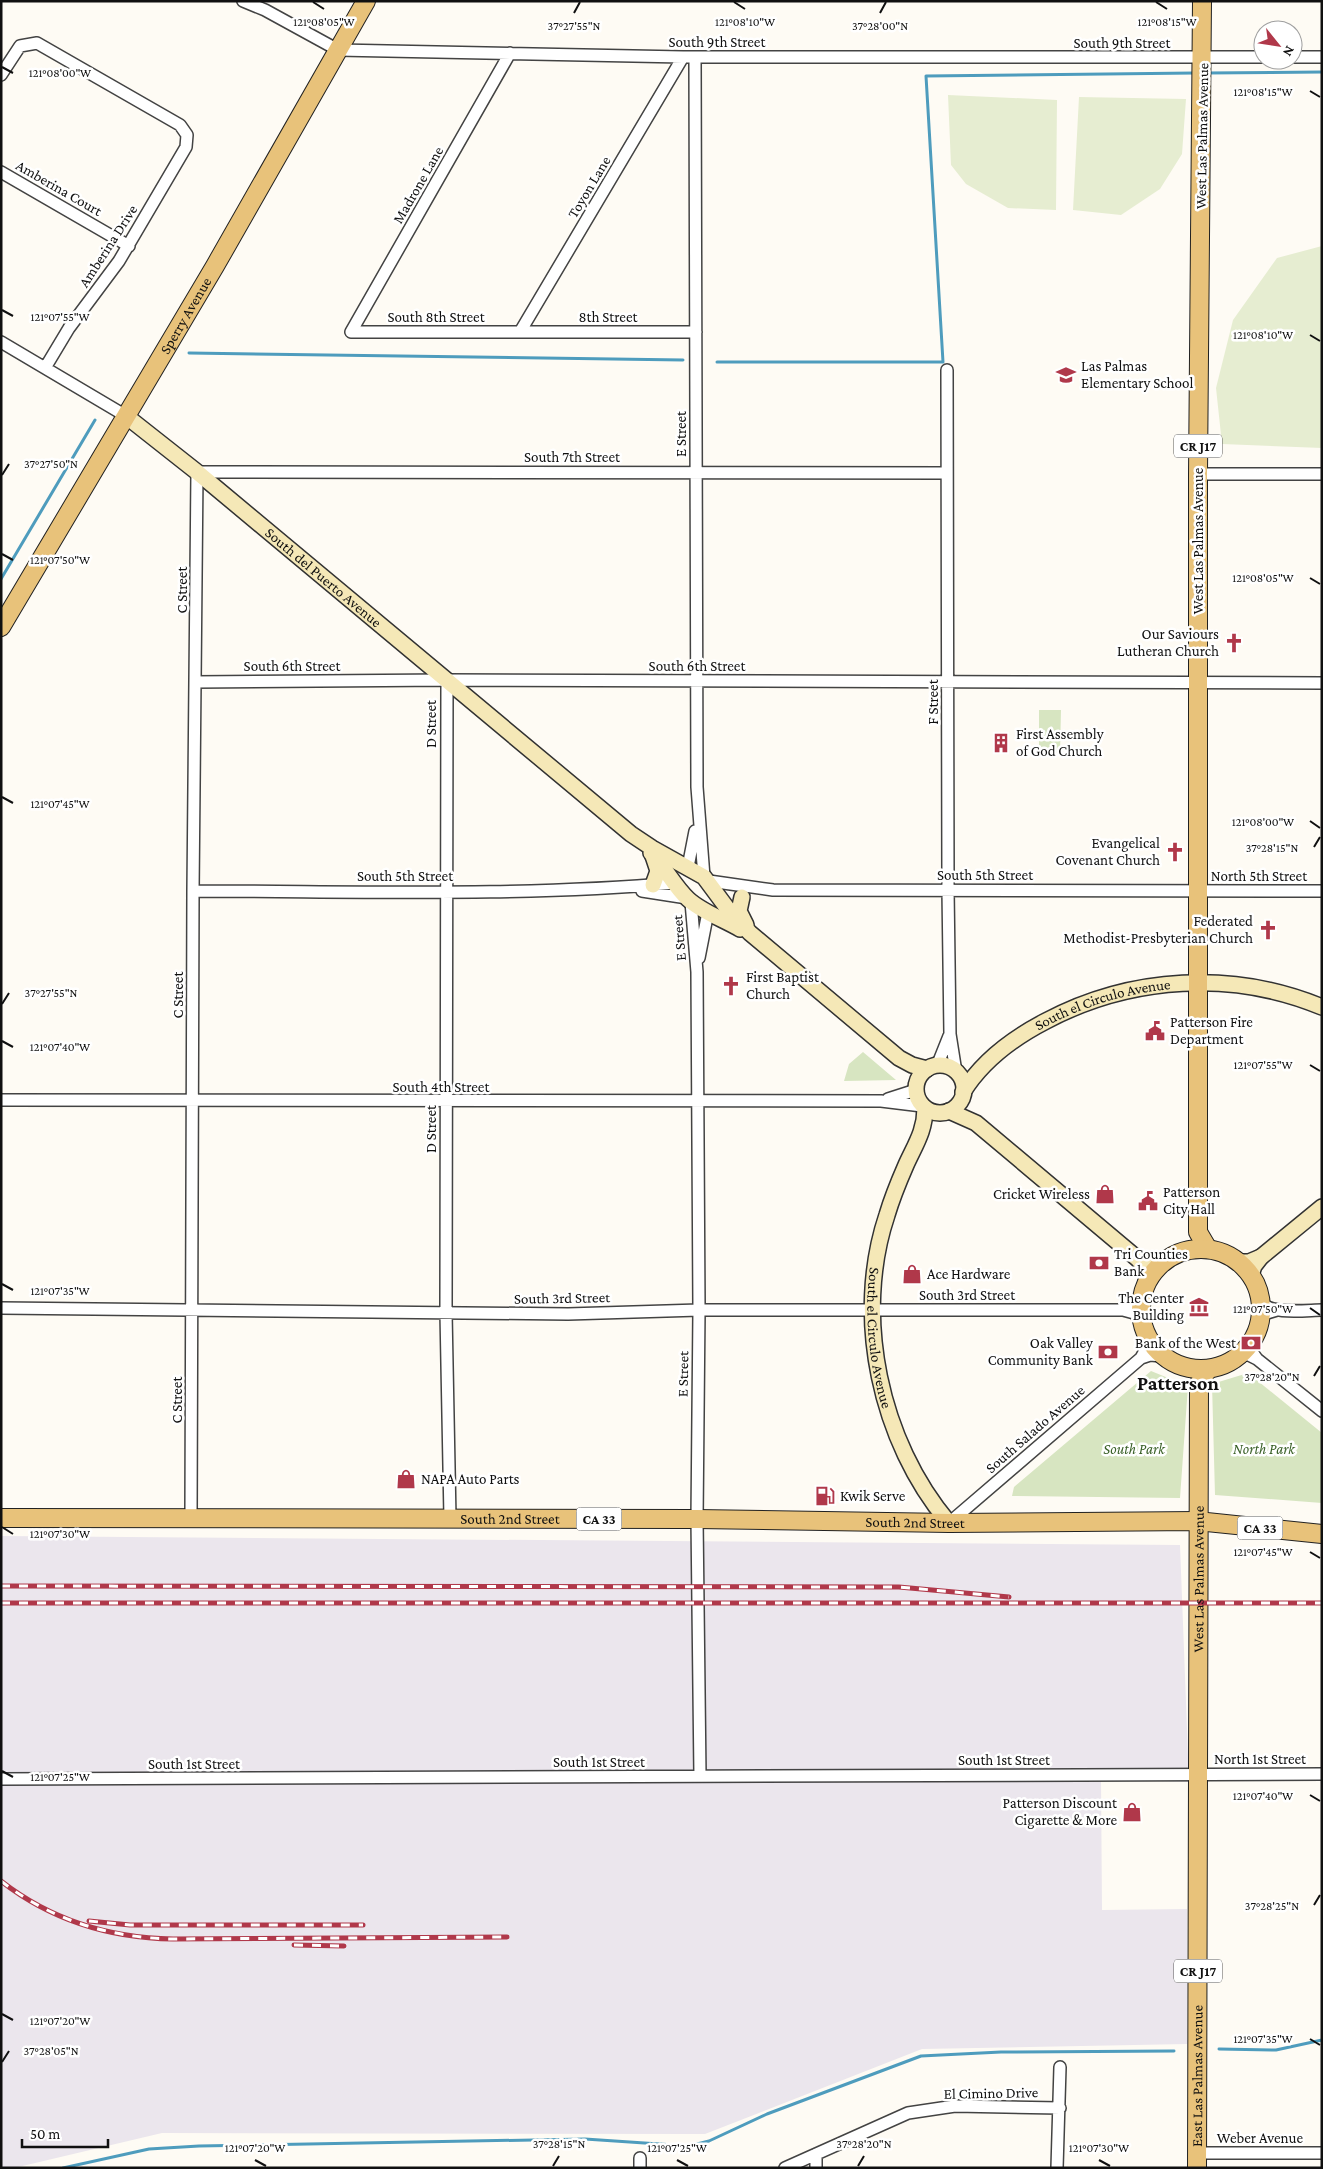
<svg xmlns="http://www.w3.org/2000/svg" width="1323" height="2169" font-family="'Crimson Pro',serif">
<rect width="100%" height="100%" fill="#fefbf4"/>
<path fill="#ebe6ed" d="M1 1536 1180 1545 1189 1782 1101 1779 1102 1910 1187 1909V2044L922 2049 705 2134 162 2133 14 2168H1Z"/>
<path fill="#d7e5c1" d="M1039 710H1061L1060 754H1039Z
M863 1052 896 1080 844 1081 849 1064Z
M1151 1371 1188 1386 1180 1498 1012 1496 1014 1487Z
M1248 1373 1322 1433V1503L1215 1495 1212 1384Z"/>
<path fill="#e6edd1" d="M948 95 1057 100 1056 210 1008 208 966 184 951 165Z
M1079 97 1186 99 1182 154 1160 189 1121 215 1073 210Z
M1322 246V448L1222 444 1216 388 1233 320 1277 258Z"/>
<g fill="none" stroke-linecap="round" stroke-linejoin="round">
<path stroke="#4e9cbd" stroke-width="3" d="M1206 73 1322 72
M189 353 683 360
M717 362H943L926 76 1195 73
M1 579 95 420
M1219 2049 1276 2050 1322 2040
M63 2168 149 2149 199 2146 585 2139 689 2146 709 2141 767 2114 921 2056 1001 2052 1174 2051"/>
<defs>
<path id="street" d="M243 1 265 10 338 50 683 57H1263
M510 53 351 332H696
M695 57 697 787 704 877
M1293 57H1322
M1 75 20 46 37 43 180 125 187 135 186 147 119 261 69 328 45 368
M1 172 129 246
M520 332 683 57
M1 342 126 416
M947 370 948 890 950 1034 956 1072
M1198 474H1322
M447 680 446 1313 450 1518
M196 682 447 680 1322 683
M688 867 695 831
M709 881 773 890 1322 891
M193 891C353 891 516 897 676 883
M642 891 687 898
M691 902 697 972 699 1310 697 1519 700 1776
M699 958 708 912
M937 1066 949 1036
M888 1099 916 1090
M1 1100 881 1101 922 1106
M1261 1302C1270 1315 1307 1310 1322 1310
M1 1308 568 1314 699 1310H1123L1130 1309 1141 1301
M1123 1310 1134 1313 1141 1320
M1260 1318 1267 1313 1277 1310
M1252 1341V1352L1257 1359 1322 1411
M1240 1355H1249L1257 1359
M1141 1358 1146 1349V1337
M191 1518 193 891 197 472 947 473
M949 1523 1141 1358 1150 1355 1162 1356
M1 1779 1322 1774
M1198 2153H1322
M816 2154V2168
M640 2158V2168
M785 2168 908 2113 955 2106 1060 2108
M1057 2168 1060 2067"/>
<g id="secondary">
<path id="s1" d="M126 416 197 472 631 834 652 848 704 877 730 912 750 933 899 1058 912 1065 927 1069"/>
<path d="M651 853C665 867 674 886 688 899 702 912 723 919 740 929"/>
<path d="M653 856 658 871 653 885"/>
<path d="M742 897 739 911 746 925"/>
<circle cx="940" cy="1089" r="24"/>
<path id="s2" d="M963 1092C983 1060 1013 1038 1046 1021 1131 976 1233 970 1322 1007"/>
<path id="s3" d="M925 1108C925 1131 915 1145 906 1165 899 1181 892 1198 887 1215 853 1316 880 1442 949 1523"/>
<path d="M949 1111 976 1123 1139 1260 1149 1264 1160 1265"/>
<path d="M1139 1260 1145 1269 1147 1281"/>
<path d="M1239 1262H1249L1261 1257"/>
<path d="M1251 1275 1254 1266 1261 1257 1322 1207"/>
</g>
<g id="primary">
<path d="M1202 1 1198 474V1232L1208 1249"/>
<path id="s4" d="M1 627 215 266 366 1"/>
<circle cx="1201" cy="1309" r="60"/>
<path id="s5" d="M1 1518 697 1519 949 1523 1197 1521 1322 1534"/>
<path id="s6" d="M1197 2168 1199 1384 1208 1369"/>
</g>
</defs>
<use href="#street" stroke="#434343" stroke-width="14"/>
<use href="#secondary" stroke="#323232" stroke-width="18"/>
<use href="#primary" stroke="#212121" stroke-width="20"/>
<use href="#street" stroke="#fff" stroke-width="11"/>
<use href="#secondary" stroke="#f5e8b7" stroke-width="15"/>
<use href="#primary" stroke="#e8c27a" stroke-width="18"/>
<defs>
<path id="rail" d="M1 1586 899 1587 1009 1597
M1 1603H1322
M1 1881C51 1920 110 1938 173 1939L507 1937
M89 1921 130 1925H363
M294 1945 344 1946"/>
</defs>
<use href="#rail" stroke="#b0384a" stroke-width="5"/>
<use href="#rail" stroke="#fff" stroke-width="3" stroke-dasharray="9" stroke-linecap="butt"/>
</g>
<path fill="none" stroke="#101010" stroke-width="2" d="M313 2 324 9M734 2 745 9M1156 2 1167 9M574 13 580 2M880 13 886 2M2 67 13 73M1310 91 1320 97M2 310 13 316M1310 335 1320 341M2 475 9 464M2 554 13 560M1310 578 1320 584M2 797 13 803M1310 821 1320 828M1314 847 1320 837M2 1004 9 993M2 1041 13 1047M1310 1065 1320 1071M2 1284 13 1290M1310 1308 1320 1315M1314 1376 1320 1366M2 1527 13 1534M1310 1552 1320 1558M2 1771 13 1777M1310 1795 1320 1801M1314 1905 1320 1895M2 2014 13 2020M1310 2039 1320 2045M2 2062 9 2051M255 2160 266 2166M677 2160 688 2166M1099 2160 1110 2166M553 2166 559 2156M858 2166 864 2156"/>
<defs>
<symbol id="school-bare" viewBox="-9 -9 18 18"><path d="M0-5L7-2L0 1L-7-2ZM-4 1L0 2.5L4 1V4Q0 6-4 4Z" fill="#b0384a" stroke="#fff" stroke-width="2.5" paint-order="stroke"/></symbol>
<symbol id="church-bare" viewBox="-9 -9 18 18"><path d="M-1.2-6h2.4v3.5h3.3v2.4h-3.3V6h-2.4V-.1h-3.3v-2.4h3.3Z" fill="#b0384a" stroke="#fff" stroke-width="2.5" paint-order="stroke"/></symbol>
<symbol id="building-bare" viewBox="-9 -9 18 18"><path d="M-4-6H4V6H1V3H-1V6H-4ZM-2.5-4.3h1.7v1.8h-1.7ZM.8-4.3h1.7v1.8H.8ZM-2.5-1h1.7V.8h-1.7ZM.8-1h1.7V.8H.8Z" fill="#b0384a" stroke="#fff" stroke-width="2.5" paint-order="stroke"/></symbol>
<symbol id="civic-bare" viewBox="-9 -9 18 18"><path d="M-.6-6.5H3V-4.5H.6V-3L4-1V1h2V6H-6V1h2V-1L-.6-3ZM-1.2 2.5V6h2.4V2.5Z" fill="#b0384a" stroke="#fff" stroke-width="2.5" paint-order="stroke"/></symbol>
<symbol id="shop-bare" viewBox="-9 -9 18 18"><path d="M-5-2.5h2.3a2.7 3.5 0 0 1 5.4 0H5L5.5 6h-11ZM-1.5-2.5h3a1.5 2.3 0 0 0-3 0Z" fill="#b0384a" stroke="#fff" stroke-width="2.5" paint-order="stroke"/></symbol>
<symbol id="bank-bare" viewBox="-9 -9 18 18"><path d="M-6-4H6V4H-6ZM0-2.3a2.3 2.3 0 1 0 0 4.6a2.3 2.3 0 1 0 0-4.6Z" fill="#b0384a" stroke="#fff" stroke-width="2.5" paint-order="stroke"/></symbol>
<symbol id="museum-bare" viewBox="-9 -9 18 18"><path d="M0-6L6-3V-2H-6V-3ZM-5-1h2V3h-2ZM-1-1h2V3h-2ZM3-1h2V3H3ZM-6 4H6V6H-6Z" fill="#b0384a" stroke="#fff" stroke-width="2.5" paint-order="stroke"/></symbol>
<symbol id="fuel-bare" viewBox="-9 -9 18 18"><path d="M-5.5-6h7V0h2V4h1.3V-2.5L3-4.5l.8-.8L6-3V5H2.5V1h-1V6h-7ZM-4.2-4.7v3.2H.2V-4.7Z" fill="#b0384a" stroke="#fff" stroke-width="2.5" paint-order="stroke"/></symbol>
</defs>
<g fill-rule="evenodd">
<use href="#school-bare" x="1052" y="361" width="28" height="28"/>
<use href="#church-bare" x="1220" y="629" width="28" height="28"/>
<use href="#building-bare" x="987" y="729" width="28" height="28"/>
<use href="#church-bare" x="1161" y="838" width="28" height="28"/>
<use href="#church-bare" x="1254" y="916" width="28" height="28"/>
<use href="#church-bare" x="717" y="972" width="28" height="28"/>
<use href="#civic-bare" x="1141" y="1017" width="28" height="28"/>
<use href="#shop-bare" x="1091" y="1180" width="28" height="28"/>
<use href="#civic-bare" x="1134" y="1187" width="28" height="28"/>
<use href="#bank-bare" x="1085" y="1249" width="28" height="28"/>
<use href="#shop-bare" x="898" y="1260" width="28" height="28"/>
<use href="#museum-bare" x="1185" y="1293" width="28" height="28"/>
<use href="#bank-bare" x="1237" y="1329" width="28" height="28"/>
<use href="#bank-bare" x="1094" y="1338" width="28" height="28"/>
<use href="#shop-bare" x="392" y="1465" width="28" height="28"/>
<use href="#fuel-bare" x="811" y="1482" width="28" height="28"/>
<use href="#shop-bare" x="1118" y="1798" width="28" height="28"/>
</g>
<g text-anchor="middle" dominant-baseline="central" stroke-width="5" stroke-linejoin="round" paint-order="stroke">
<g fill="#fff" stroke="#585858" stroke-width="1">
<rect x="1174" y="434.5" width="48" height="23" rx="4"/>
<rect x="576.5" y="1507.5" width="45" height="23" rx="4"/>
<rect x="1237.5" y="1516.5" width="45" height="23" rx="4"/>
<rect x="1174" y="1959.5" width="48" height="23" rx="4"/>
</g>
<g font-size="14" font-weight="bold" fill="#101010">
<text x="1198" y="446">CR J17</text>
<text x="599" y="1519">CA 33</text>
<text x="1260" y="1528">CA 33</text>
<text x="1198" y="1971">CR J17</text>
</g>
<g font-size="15" fill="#101010" stroke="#fff">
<text x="717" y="42">South 9th Street</text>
<text x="1122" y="43">South 9th Street</text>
<text transform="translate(1202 136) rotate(-89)">West Las Palmas Avenue</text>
<text transform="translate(418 185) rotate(-60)">Madrone Lane</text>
<text transform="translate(589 187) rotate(-59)">Toyon Lane</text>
<text transform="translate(59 188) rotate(30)">Amberina Court</text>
<text transform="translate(108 246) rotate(-57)">Amberina Drive</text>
<text stroke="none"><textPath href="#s4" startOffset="362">Sperry Avenue</textPath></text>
<text x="436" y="317">South 8th Street</text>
<text x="608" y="317">8th Street</text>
<text transform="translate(681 434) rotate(-90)">E Street</text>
<text x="572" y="457">South 7th Street</text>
<text transform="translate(1198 541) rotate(-90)">West Las Palmas Avenue</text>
<text stroke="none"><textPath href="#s1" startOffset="255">South del Puerto Avenue</textPath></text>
<text transform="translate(182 590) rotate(-90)">C Street</text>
<text x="292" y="666">South 6th Street</text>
<text x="697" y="666">South 6th Street</text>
<text transform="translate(933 702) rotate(-90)">F Street</text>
<text transform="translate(431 724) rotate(-90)">D Street</text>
<text x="985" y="875">South 5th Street</text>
<text x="405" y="876">South 5th Street</text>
<text x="1259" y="876">North 5th Street</text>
<text transform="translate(679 938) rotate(-95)">E Street</text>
<text transform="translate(178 995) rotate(-90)">C Street</text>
<text stroke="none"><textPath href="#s2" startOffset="170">South el Circulo Avenue</textPath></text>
<text x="441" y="1087">South 4th Street</text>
<text transform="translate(431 1129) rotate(-90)">D Street</text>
<text x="967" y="1295">South 3rd Street</text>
<text transform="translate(562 1298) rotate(-1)">South 3rd Street</text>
<text stroke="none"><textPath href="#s3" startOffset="239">South el Circulo Avenue</textPath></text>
<text transform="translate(683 1374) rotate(-89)">E Street</text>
<text transform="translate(177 1400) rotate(-90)">C Street</text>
<text transform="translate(1035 1429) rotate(-41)">South Salado Avenue</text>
<text stroke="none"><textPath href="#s5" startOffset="509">South 2nd Street</textPath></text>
<text stroke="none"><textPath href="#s5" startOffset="914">South 2nd Street</textPath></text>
<text stroke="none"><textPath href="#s6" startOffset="589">West Las Palmas Avenue</textPath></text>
<text x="1260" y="1759">North 1st Street</text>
<text x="1004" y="1760">South 1st Street</text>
<text x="599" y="1762">South 1st Street</text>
<text x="194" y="1764">South 1st Street</text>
<text stroke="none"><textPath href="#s6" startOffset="92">East Las Palmas Avenue</textPath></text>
<text transform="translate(991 2093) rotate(-1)">El Cimino Drive</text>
<text x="1260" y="2138">Weber Avenue</text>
</g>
<g font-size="15" fill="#101010" stroke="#fff" text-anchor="start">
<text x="1081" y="366">Las Palmas<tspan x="1081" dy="17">Elementary School</tspan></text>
<text x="1219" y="634" text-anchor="end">Our Saviours<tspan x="1219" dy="17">Lutheran Church</tspan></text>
<text x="1016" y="734">First Assembly<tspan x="1016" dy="17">of God Church</tspan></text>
<text x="1160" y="843" text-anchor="end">Evangelical<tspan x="1160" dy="17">Covenant Church</tspan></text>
<text x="1253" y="921" text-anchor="end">Federated<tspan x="1253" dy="17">Methodist-Presbyterian Church</tspan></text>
<text x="746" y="977">First Baptist<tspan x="746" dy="17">Church</tspan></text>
<text x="1170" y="1022">Patterson Fire<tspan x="1170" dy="17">Department</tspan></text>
<text x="1163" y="1192">Patterson<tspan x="1163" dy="17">City Hall</tspan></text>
<text x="1090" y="1194" text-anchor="end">Cricket Wireless</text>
<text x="1114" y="1254">Tri Counties<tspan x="1114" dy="17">Bank</tspan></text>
<text x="927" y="1274">Ace Hardware</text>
<text x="1184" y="1298" text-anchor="end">The Center<tspan x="1184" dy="17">Building</tspan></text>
<text x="1093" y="1343" text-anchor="end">Oak Valley<tspan x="1093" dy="17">Community Bank</tspan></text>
<text x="1236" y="1343" text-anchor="end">Bank of the West</text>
<text x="421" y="1479">NAPA Auto Parts</text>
<text x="840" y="1496">Kwik Serve</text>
<text x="1117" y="1803" text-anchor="end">Patterson Discount<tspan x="1117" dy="17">Cigarette &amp; More</tspan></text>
</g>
<g font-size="15" font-style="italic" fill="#396027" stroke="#fff">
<text x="1134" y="1449">South Park</text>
<text x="1264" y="1449">North Park</text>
</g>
<g font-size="20" font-weight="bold" fill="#101010" stroke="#fff">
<text x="1178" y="1383">Patterson</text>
</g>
</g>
<g font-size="12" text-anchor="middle" fill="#101010" stroke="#fff" stroke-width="5" stroke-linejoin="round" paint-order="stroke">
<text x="1167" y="26">121°08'15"W</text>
<text x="324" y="26">121°08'05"W</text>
<text x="745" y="26">121°08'10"W</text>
<text x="574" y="30">37°27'55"N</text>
<text x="880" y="30">37°28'00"N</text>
<text x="60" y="77">121°08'00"W</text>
<text x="1263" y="96">121°08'15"W</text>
<text x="60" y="321">121°07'55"W</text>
<text x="1263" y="339">121°08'10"W</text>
<text x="51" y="468">37°27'50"N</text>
<text x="60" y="564">121°07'50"W</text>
<text x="1263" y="582">121°08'05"W</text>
<text x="60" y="808">121°07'45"W</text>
<text x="1263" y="826">121°08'00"W</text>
<text x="1272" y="852">37°28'15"N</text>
<text x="51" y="997">37°27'55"N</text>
<text x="60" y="1051">121°07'40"W</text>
<text x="1263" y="1069">121°07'55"W</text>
<text x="60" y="1295">121°07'35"W</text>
<text x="1263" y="1313">121°07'50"W</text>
<text x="1272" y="1381">37°28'20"N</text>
<text x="60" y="1538">121°07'30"W</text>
<text x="1263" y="1556">121°07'45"W</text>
<text x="60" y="1781">121°07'25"W</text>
<text x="1263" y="1800">121°07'40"W</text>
<text x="1272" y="1910">37°28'25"N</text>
<text x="60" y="2025">121°07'20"W</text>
<text x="1263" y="2043">121°07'35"W</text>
<text x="51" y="2055">37°28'05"N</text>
<text x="559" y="2148">37°28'15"N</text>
<text x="864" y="2148">37°28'20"N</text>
<text x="255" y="2152">121°07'20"W</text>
<text x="677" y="2152">121°07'25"W</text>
<text x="1099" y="2152">121°07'30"W</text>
</g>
<rect width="1323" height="2169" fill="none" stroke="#101010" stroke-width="5"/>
<g transform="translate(1278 45) rotate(120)"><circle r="24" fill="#ffffff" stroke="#9f9f9f"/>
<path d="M0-4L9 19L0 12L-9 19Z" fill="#b0384a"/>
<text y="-8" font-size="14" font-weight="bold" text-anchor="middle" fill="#101010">N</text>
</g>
<path d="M22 2139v8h86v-8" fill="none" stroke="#101010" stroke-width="2.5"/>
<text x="30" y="2139" font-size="15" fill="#101010" stroke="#ffffff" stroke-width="4" paint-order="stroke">50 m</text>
</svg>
